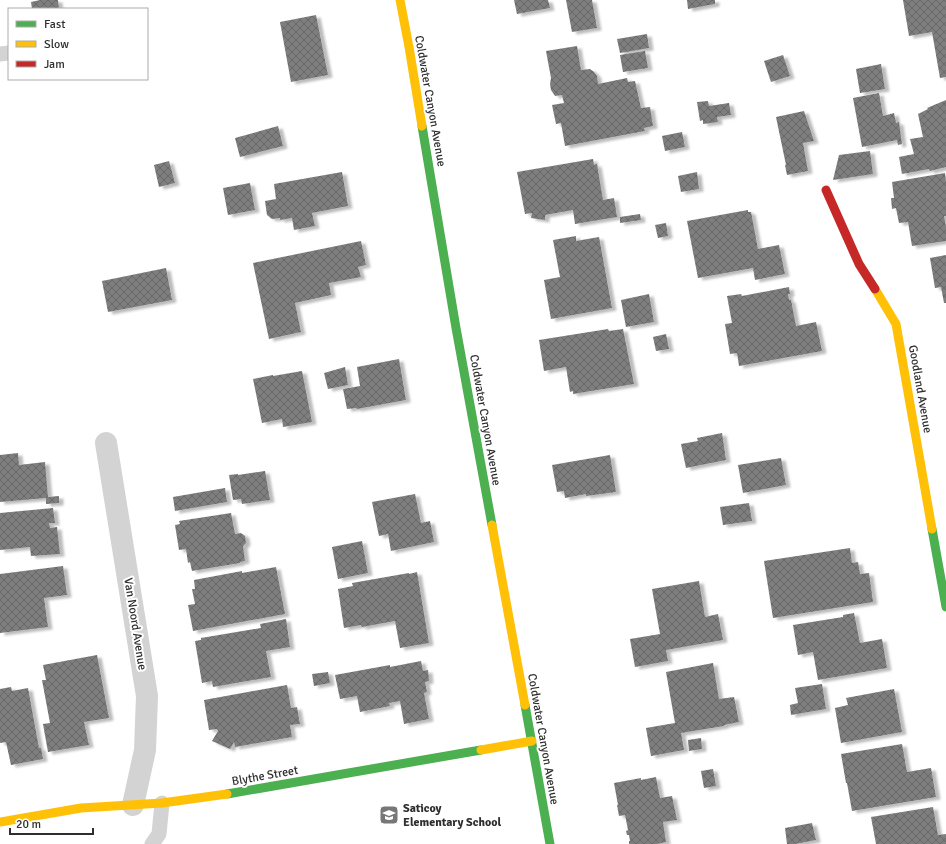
<svg xmlns="http://www.w3.org/2000/svg" width="946" height="844" font-family="Signika,sans-serif">
<defs>
<pattern id="building-cross-hatch" width="8" height="8" patternUnits="userSpaceOnUse"><rect width="8" height="8" fill="#7e7e7e"/><path d="M0 0l8 8M0 8l8-8" fill="none" stroke="#686868"/></pattern>
<filter id="shadow"><feDropShadow dx="4.5" dy="2.5" stdDeviation="1" flood-color="#0004"/></filter>
</defs>
<rect width="100%" height="100%" fill="#fff"/>
<path fill="url(#building-cross-hatch)" filter="url(#shadow)" d="M40 0H58L59 9H32L31 2Z
M514 0H548L550 8 517 14Z
M566 0H592L597 28 572 32Z
M687 0H715V4L688 9Z
M903 0H946V77L940 78 932 32 909 36Z
M316 15 328 75 291 82 280 22Z
M647 34 649 48 620 53 617 39Z
M577 46 581 70 590 69 594 72 597 76 598 84 627 78 628 82 635 81 641 108 650 107 653 126 644 128 645 131 565 146 561 123 556 124 552 105 564 103 562 95 555 96 551 90 550 84 551 78 546 51Z
M645 51 648 68 623 72 620 55Z
M783 55 790 76 771 82 764 61Z
M881 64 885 89 860 93 856 69Z
M879 93 883 116 894 113 896 123 899 122 902 144 898 145 897 140 862 147 853 98Z
M946 100V167L930 171 929 169 902 174 899 157 914 154 910 139 923 137 918 114 928 109 927 108Z
M708 101 709 106 729 103 731 115 717 117 718 122 703 124V120L700 121 697 102Z
M804 111 814 141 803 143 808 171 787 175 785 165H786L776 117Z
M278 126 283 146 240 157 235 138Z
M682 132 685 147 665 151 662 136Z
M870 151 873 174 833 180 839 155Z
M593 159 594 165 597 164 603 200 614 198 617 217 575 224 573 210 545 215V220L531 218 532 213 525 214 517 172Z
M169 161 175 183 159 187 154 165Z
M342 172 348 206 312 213 315 226 294 230 292 218 280 220V218L272 219 267 215 265 201 276 199 274 184Z
M697 172 699 189 681 192 678 176Z
M945 173 946 182V216H944L946 227V241L912 246 908 222 899 223 896 208 892 209 891 198H894L892 182Z
M250 183 255 210 228 215 223 188Z
M748 210V212H751L758 249 779 245 785 274 755 280 753 268 698 278 687 221Z
M640 214 641 220 620 223V217Z
M666 223 668 236 658 238 655 225Z
M576 236V241L599 237 612 308 551 319 544 280 560 277 553 240Z
M361 241 366 265 358 267 361 277 329 283 331 295 295 303 301 332 269 339 253 263Z
M946 255V303H944L941 287 935 288 930 258Z
M166 268 172 300 108 312 102 281Z
M789 287 790 294H788L789 300H791L796 326 816 322 822 351 739 366 737 353 730 354 725 324 732 323 727 296 741 294 742 296Z
M649 294 654 322 626 327 621 300Z
M608 329 609 331 623 329 634 384 573 394V391L570 392 566 367 544 371 539 340Z
M666 334 669 349 656 351 653 337Z
M399 359 406 400 357 409 356 408 347 409 343 389 360 386 357 367Z
M345 367 348 385 328 389 324 373Z
M302 371 312 422 283 427 282 419 262 423 253 379 273 375V376Z
M722 433 726 460 686 468 681 444 698 441 697 438Z
M18 453 19 465 45 462 48 497 59 496V503L46 504V498L0 502V455Z
M610 455 616 492 586 496V494L565 498 564 491 557 492 552 465Z
M781 458 786 485 743 493 738 465Z
M265 471 270 500 242 504 241 499 233 500 229 475 238 474V475Z
M225 488 227 502 175 511 173 497Z
M415 494 421 523 430 521 434 542 391 551 388 534 379 536 372 502Z
M749 503 752 521 723 525 720 507Z
M53 508 55 523H49L50 528 57 527 60 554 31 556 30 547 0 550V513Z
M231 513 235 534 241 533 245 536 246 543 243 546 245 561 240 562V563L192 571 190 562 188 563 186 549 179 550 175 525 180 524 179 521Z
M362 541 368 573 338 579 332 547Z
M850 548 852 563 858 562 860 574 869 573 873 602 773 618 764 561Z
M63 566 67 595 44 598 48 627 0 633V574Z
M276 567 285 614 193 631 188 605 195 604 192 589H195L194 580 242 571V573Z
M417 572 429 643 400 648 395 621 362 627 361 625 344 628 338 589 353 586 352 583 409 573V574Z
M699 581 705 617 718 614 723 640 666 650 668 661 635 667 630 639 660 634 652 589Z
M854 613 860 643 882 639 887 668 818 680 813 652 798 655 793 625 843 617V615Z
M286 619 290 647 266 651 271 677 213 687 212 681 202 683 195 641 201 640V638L261 628 260 624Z
M97 655 109 718 84 722 89 745 48 752 43 724 50 723 42 680H46L43 665Z
M421 661 423 671 428 670 429 681 425 682 427 692 424 693 429 719 404 724 400 701 389 703 390 706 360 712 357 696 340 699 335 675 390 665V667Z
M713 663 719 699 734 697 739 722 724 725V726L681 733 684 750 651 756 646 728 675 723 666 672Z
M328 672 330 683 314 686 312 674Z
M822 684 826 709 791 715 790 705 798 703 795 688Z
M287 685 291 708 297 707 300 724 290 725 292 737 235 747 234 742 230 749 212 741 218 731 217 729 209 730 204 700Z
M11 687 12 691 28 688 39 748H41L43 759 11 765 6 742 0 743V689Z
M894 689 902 732 841 743 835 708 848 705 846 698Z
M701 738 702 749 689 751 688 740Z
M902 744 907 772 931 768 936 797 852 811 847 783H846L841 754Z
M713 769 716 786 704 788 701 771Z
M656 777 660 798 672 796 677 820 663 822 666 842 657 844H629V841H630L629 835H627L626 831 628 830 625 815 619 816 617 805H618L614 783 641 778V780Z
M933 807 938 835 946 834V844H876L871 817Z
M812 823 816 840 795 844H787L785 828Z"/>
<g fill="none" stroke-linecap="round" stroke-linejoin="round">
<path stroke="#d3d3d3" stroke-width="15" d="M0 54 9 53
M152 844 159 834 162 803"/>
<path stroke="#d3d3d3" stroke-width="22" d="M106 443 147 696 145 750 133 805"/>
<path stroke="#4caf50" stroke-width="9" d="M422 126 456 328 492 525
M932 529 946 607
M525 705 550 844
M227 794 481 750"/>
<path stroke="#ffc107" stroke-width="9" d="M400 0 409 47 422 126
M875 289 896 324 932 529
M492 525 525 705
M481 750 532 741
M0 822 81 808 162 803 227 794"/>
<path stroke="#c62828" stroke-width="9" d="M826 190 859 264 875 289"/>
</g>
<defs>
<symbol id="school-square" viewBox="-11 -11 22 22"><rect x="-9" y="-9" width="18" height="18" rx="4" fill="#777" stroke="#fff"/><path d="M0-5L7-2L0 1L-7-2ZM-4 1L0 2.5L4 1V4Q0 6-4 4Z" fill="#fff"/></symbol>
</defs>
<g fill-rule="evenodd">
<use href="#school-square" x="378" y="804" width="22" height="22"/>
</g>
<g text-anchor="middle" dominant-baseline="central" stroke-width="4" stroke-linejoin="round" paint-order="stroke">
<g font-size="12" fill="#2e2e2e" stroke="#fff">
<text transform="translate(430 101) rotate(80)">Coldwater Canyon Avenue</text>
<text transform="translate(920 389) rotate(80)">Goodland Avenue</text>
<text transform="translate(485 420) rotate(80)">Coldwater Canyon Avenue</text>
<text transform="translate(135 624) rotate(81)">Van Noord Avenue</text>
<text transform="translate(543 739) rotate(80)">Coldwater Canyon Avenue</text>
<text transform="translate(265 776) rotate(-10)">Blythe Street</text>
</g>
<g font-size="12" font-weight="bold" fill="#2e2e2e" stroke="#fff" text-anchor="start">
<text x="403" y="808">Saticoy<tspan x="403" dy="14">Elementary School</tspan></text>
</g>
</g>
<rect x="8" y="8" width="140" height="72" fill="#ffffff" stroke="#ababab"/>
<rect x="16" y="21" width="20" height="6" fill="#4caf50" stroke="#ababab"/>
<text x="44" y="28" font-size="12" fill="#2e2e2e">Fast</text>
<rect x="16" y="41" width="20" height="6" fill="#ffc107" stroke="#ababab"/>
<text x="44" y="48" font-size="12" fill="#2e2e2e">Slow</text>
<rect x="16" y="61" width="20" height="6" fill="#c62828" stroke="#ababab"/>
<text x="44" y="68" font-size="12" fill="#2e2e2e">Jam</text>
<path d="M10 828v6h83v-6" fill="none" stroke="#2e2e2e" stroke-width="2"/>
<text x="16" y="828" font-size="12" fill="#2e2e2e" stroke="#ffffff" stroke-width="3" paint-order="stroke">20 m</text>
</svg>
